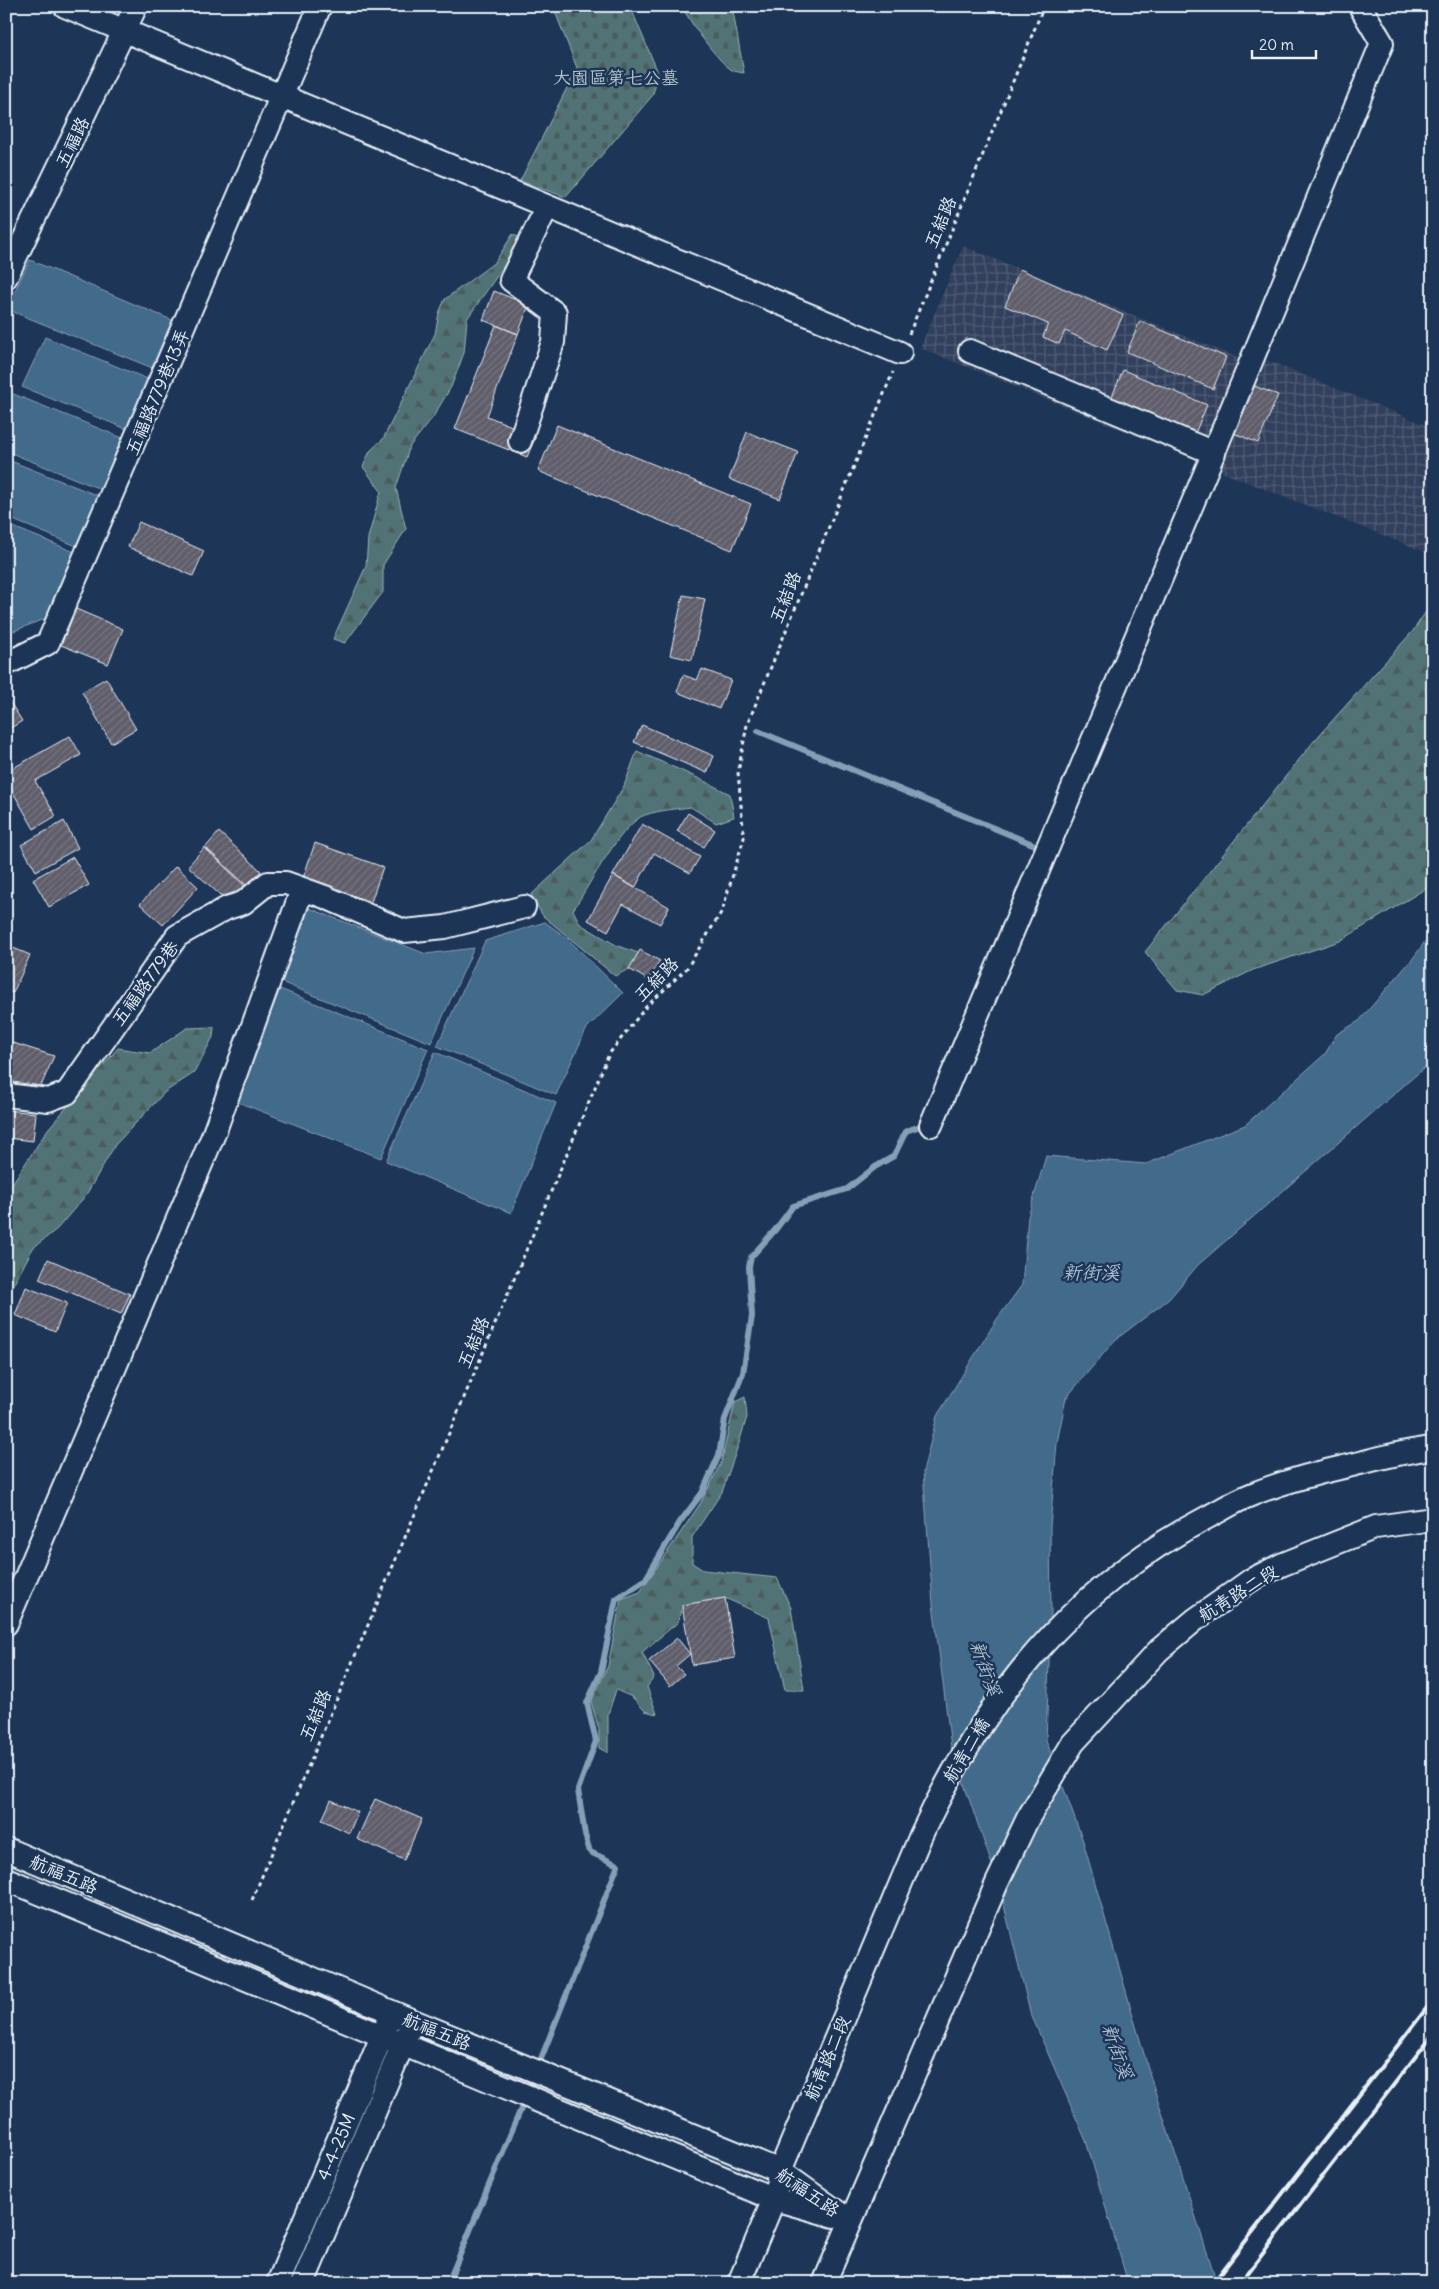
<svg xmlns="http://www.w3.org/2000/svg" width="1439" height="2289" font-family="Delius,'LXGW WenKai TC',sans-serif">
<defs>
<pattern id="industrial-grid" width="8" height="8" patternUnits="userSpaceOnUse" patternTransform="scale(1.25)"><rect width="8" height="8" fill="#31415d"/><path d="M0 4h8M4 0v8" fill="none" stroke="#4f5d75"/></pattern>
<pattern id="forest-firs" width="22" height="20" patternUnits="userSpaceOnUse" patternTransform="scale(1.25)"><rect width="22" height="20" fill="#517374"/><path d="M5 1l3.5 6h-7zM16 11l3.5 6h-7z" fill="#4b5b5d"/></pattern>
<pattern id="cemetery-stones" width="16" height="16" patternUnits="userSpaceOnUse" patternTransform="scale(1.25)"><rect width="16" height="16" fill="#517374"/><path d="M2 7V4a2 2 0 0 1 4 0v3zM10 15v-3a2 2 0 0 1 4 0v3z" fill="#4b5b5d"/></pattern>
<pattern id="building-hatch" width="6" height="6" patternUnits="userSpaceOnUse" patternTransform="scale(1.25)"><rect width="6" height="6" fill="#605d6b"/><path d="M-1 1l2-2M0 6l6-6M5 7l2-2" fill="none" stroke="#777581"/></pattern>
</defs>
<rect width="100%" height="100%" fill="#1d3557"/>
<filter id="ink" filterUnits="userSpaceOnUse"><feTurbulence type="fractalNoise" baseFrequency=".02" numOctaves="2"/><feDisplacementMap in="SourceGraphic" scale="10" xChannelSelector="R" yChannelSelector="G"/><feConvolveMatrix kernelMatrix="1 2 1 2 8 2 1 2 1" color-interpolation-filters="sRGB"/></filter>
<g filter="url(#ink)">
<path fill="url(#industrial-grid)" d="M963 246 1241 359 1199 461 920 348Z
M1264 359 1433 428V555L1219 471Z"/>
<path fill="url(#forest-firs)" stroke="#9cb2b6" d="M513 234 522 240 467 319 464 353 451 387 433 417 410 446 396 488 406 529 383 565V592L345 643 333 639 366 566 368 538 381 491 363 467 370 451 383 439 435 334 439 313 445 299 495 262Z
M1433 601V884L1340 941 1253 970 1203 995 1177 990 1145 952 1314 741 1413 631Z
M637 751 700 779 730 794 734 817 716 823 691 807C676 809 660 810 645 815 622 822 588 888 573 910L580 924 616 945 638 953 629 969 615 976 543 916 531 895 591 840 624 786Z
M214 1027 213 1037 194 1073 165 1092 115 1145 86 1195 57 1229 33 1248 6 1299V1193L48 1129 118 1048 150 1053 187 1028Z
M745 1397 747 1417 739 1443 722 1492 692 1537V1563L703 1570 777 1578 791 1608 804 1690H785L769 1618 725 1598 683 1605 677 1623 642 1652 654 1677 647 1687 657 1714 645 1711 632 1697 616 1690 608 1714V1753L599 1748V1729L591 1702 608 1666 621 1599 640 1592 700 1504 721 1463 735 1402Z"/>
<path fill="url(#cemetery-stones)" stroke="#9cb2b6" d="M555 6H630L659 75 652 96 566 197 520 181 577 68 556 14Z
M682 6H732L744 73C740 72 735 72 732 70 719 63 688 20 682 6Z"/>
<path fill="#436a8a" stroke="#85a0b6" d="M30 260 174 321 155 369 6 309Z
M45 337 150 380 129 430 22 387Z
M6 391 125 439 103 490 6 451Z
M6 459 101 497 79 547 6 517Z
M6 524 77 553 49 617 14 631 6 627Z
M309 908 426 954 474 948 431 1043 281 982Z
M545 922 567 938 623 993 587 1028 556 1095 437 1046 485 941Z
M1433 930 1432 1061 1198 1265 1169 1299 1115 1340 1066 1398 1057 1443 1050 1527 1051 1611 1046 1740 1083 1841 1152 2082 1217 2283H1128L1086 2141 1030 2012 999 1885 951 1747 933 1604 923 1472 937 1416 997 1319 1022 1285 1028 1217 1046 1156 1146 1164 1245 1125 1325 1054 1337 1034 1359 1021 1414 957Z
M280 989 428 1049 381 1158 235 1101Z
M435 1052 556 1103 511 1213 386 1161Z"/>
<g fill="none" stroke-linecap="round" stroke-linejoin="round">
<path stroke="#85a0b6" stroke-width="6" d="M758 731 1040 847 1038 851
M448 2283 523 2104 618 1865 590 1852 585 1835 578 1790 596 1741 587 1703 601 1672 616 1599 645 1580 680 1522 702 1493 719 1455 725 1419 743 1373 752 1316 749 1267 751 1257 776 1229 793 1206 847 1189 875 1167 894 1156 906 1131 923 1125 925 1121"/>
</g>
<path fill="url(#building-hatch)" stroke="#e8f1f8" d="M1020 269 1123 315 1107 350 1065 331 1059 344 1043 337 1048 324 1005 306Z
M494 291 529 305 518 334 483 320Z
M1140 321 1226 357 1213 389 1127 352Z
M496 325 518 334 487 416 536 436 527 457 455 429Z
M1123 370 1207 405 1195 433 1111 399Z
M1254 386 1278 395 1258 443 1234 433Z
M557 425 751 504 732 550 538 471Z
M747 432 798 452 780 499 729 479Z
M139 522 204 551 193 576 128 547Z
M683 595 705 599 692 660 670 655Z
M76 609 123 629 108 664 61 645Z
M702 669 731 680 719 709 677 692 683 675 697 680Z
M106 678 136 729 111 743 82 692Z
M6 696 22 721 6 731Z
M642 725 714 756 707 773 634 742Z
M70 736 81 755 35 781 56 816 34 829 6 780V772Z
M688 813 715 830 704 847 677 831Z
M64 821 78 848 36 871 21 845Z
M642 824 700 857 690 873 654 853 635 888 613 875Z
M219 832 261 871 246 887 205 848Z
M315 843 383 867 371 902 303 878Z
M205 847 247 886 230 904 188 866Z
M73 857 89 885 49 907 33 879Z
M176 866 198 887 163 925 140 904Z
M613 875 669 907 660 924 623 904 608 931 588 920Z
M6 945 30 955 13 993 6 990Z
M640 950 660 961 648 980 629 969Z
M10 1042 54 1056 41 1086 6 1081V1050Z
M6 1110 36 1113 33 1141 6 1138Z
M48 1259 130 1294 121 1314 39 1279Z
M26 1287 67 1303 55 1332 15 1315Z
M725 1598 735 1658 692 1665 682 1605Z
M677 1638 690 1654 676 1666 684 1674 670 1686 649 1661Z
M375 1799 422 1819 404 1860 357 1839Z
M331 1800 358 1812 349 1833 322 1820Z"/>
<g fill="none" stroke-linecap="round" stroke-linejoin="round">
<defs>
<g id="minor">
<path d="M65 6 900 353"/>
<path d="M6 277 136 6"/>
<path d="M970 351 1214 453"/>
<path d="M520 441 553 342 555 313 511 280 547 207"/>
<path d="M6 664 48 643 320 6"/>
<path d="M6 1095 48 1100 67 1093 177 936 227 908 243 903 268 883H286L325 897 404 931 445 927 524 907"/>
<path d="M931 1125 1209 464 1382 43 1360 6"/>
<path d="M6 1624 213 1136 302 890"/>
<path d="M6 1849 413 2021 780 2171 850 2221"/>
<path d="M6 1879 774 2199 834 2216"/>
<path id="s1" d="M278 2283 388 2022"/>
<path d="M303 2283 408 2032"/>
<path d="M739 2283 774 2199 780 2171 921 1835C985 1698 1070 1589 1206 1518 1221 1510 1237 1500 1253 1494 1283 1482 1316 1473 1348 1466 1376 1459 1404 1451 1433 1448"/>
<path d="M824 2283 997 1883 1028 1818 1073 1743 1159 1650 1196 1619 1251 1580 1281 1565 1376 1527 1433 1519"/>
</g>
</defs>
<use href="#minor" stroke="#e8f1f8" stroke-width="26"/>
<path stroke="#e8f1f8" stroke-width="3" stroke-dasharray="4 4" stroke-linecap="butt" d="M909 334 1044 6
M252 1900 609 1054 645 1008 687 968 722 911 744 838 738 772 747 725 893 372"/>
<use href="#minor" stroke="#1d3557" stroke-width="22"/>
<path stroke="#e8f1f8" stroke-width="4" d="M1213 2283 1433 2000
M1240 2283 1433 2034"/>
</g>
</g>
<g text-anchor="middle" dominant-baseline="central" stroke-width="5" stroke-linejoin="round" paint-order="stroke">
<g font-size="18" fill="#b3c5ca" stroke="#1d3557">
<text x="616" y="77">大園區第七公墓</text>
</g>
<g font-size="18" fill="#e8f1f8" stroke="#1d3557">
<text transform="translate(72 142) rotate(-64)">五福路</text>
<text transform="translate(940 222) rotate(-67)">五結路</text>
<text transform="translate(157 392) rotate(-67)">五福路779巷13弄</text>
<text transform="translate(785 597) rotate(-68)">五結路</text>
<text transform="translate(656 979) rotate(-45)">五結路</text>
<text transform="translate(145 983) rotate(-54)">五福路779巷</text>
<text transform="translate(473 1342) rotate(-67)">五結路</text>
<text transform="translate(1238 1593) rotate(-32)">航青路二段</text>
<text transform="translate(315 1715) rotate(-67)">五結路</text>
<text transform="translate(966 1750) rotate(-59)">航青二橋</text>
<text transform="translate(64 1874) rotate(23)">航福五路</text>
<text transform="translate(437 2031) rotate(22)">航福五路</text>
<text transform="translate(827 2058) rotate(-67)">航青路二段</text>
<text stroke="none"><textPath href="#s1" startOffset="148">4-4-25M</textPath></text>
<text transform="translate(808 2192) rotate(34)">航福五路</text>
</g>
<g font-size="19" font-style="italic" fill="#aec2d2" stroke="#1d3557">
<text x="1091" y="1272">新街溪</text>
<text transform="translate(986 1668) rotate(71)">新街溪</text>
<text transform="translate(1118 2051) rotate(71)">新街溪</text>
</g>
</g>
<rect width="1439" height="2289" fill="none" stroke="#1d3557" stroke-width="25"/>
<rect x="12" y="12" width="1414" height="2264" fill="none" stroke="#e8f1f8" stroke-width="2" filter="url(#ink)"/>
<path d="M1252 50v8h64v-8" fill="none" stroke="#e8f1f8" stroke-width="2.5"/>
<text x="1259" y="50" font-size="15" fill="#e8f1f8" stroke="#1d3557" stroke-width="4" paint-order="stroke">20 m</text>
</svg>
